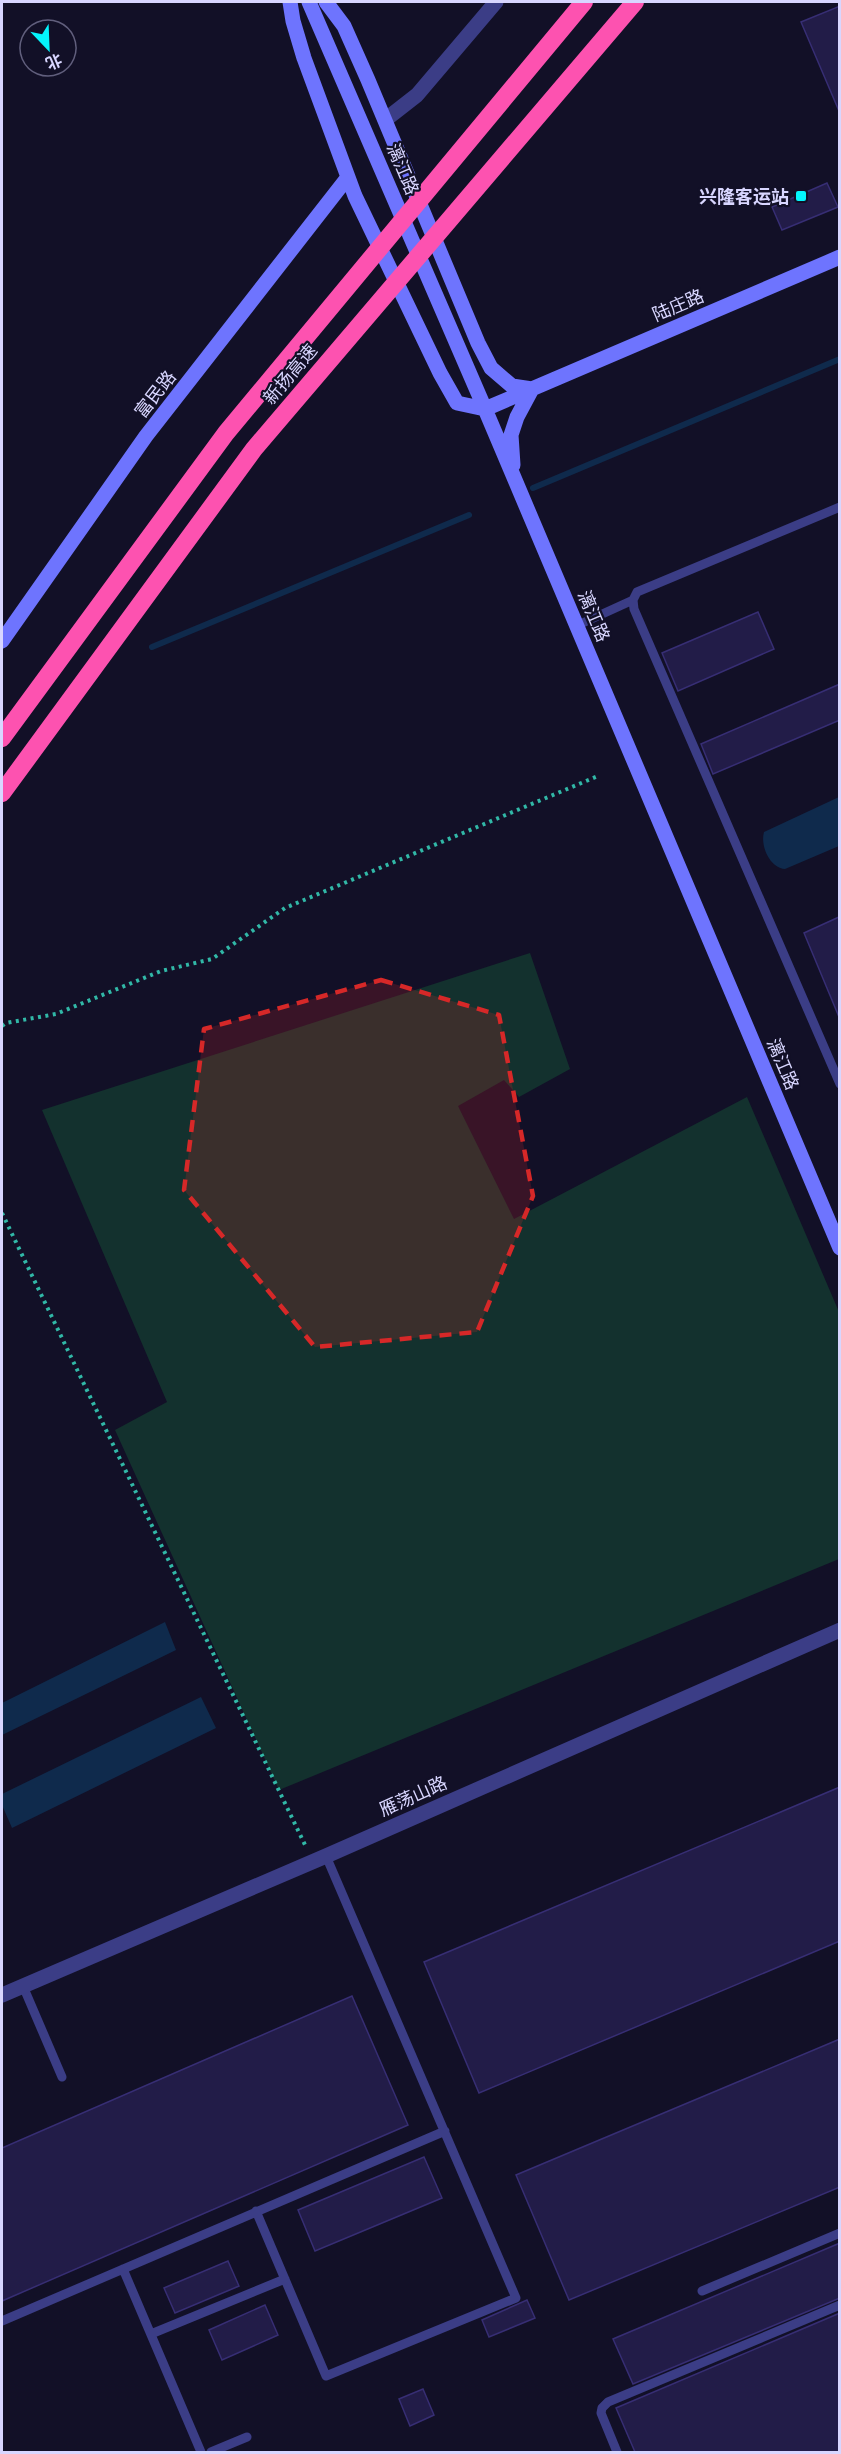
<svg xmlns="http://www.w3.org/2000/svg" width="841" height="2454" font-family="Quicksand,'Noto Sans SC',sans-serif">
<rect width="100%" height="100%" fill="#121027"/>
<path fill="#13312e" d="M530 953 570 1069 519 1097 504 1080 458 1106 514 1219 747 1097 839 1312V1559L279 1790 115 1430 167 1402 42 1110Z"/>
<path fill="#0f2a4c" d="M839 797V846L785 869C770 868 760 846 764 832Z
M165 1622 176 1650 2 1735V1703Z
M201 1697 216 1728 12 1828 2 1805V1794Z"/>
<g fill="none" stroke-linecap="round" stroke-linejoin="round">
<path stroke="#0f2a4c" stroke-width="6" d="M533 488 840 359
M152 647 469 515"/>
</g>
<path fill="#221c48" stroke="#372e74" stroke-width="1.5" d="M840 6 839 111 801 22Z
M827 183 838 207 782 230 772 207Z
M758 612 774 649 678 691 662 653Z
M840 684V720L713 774 701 744Z
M839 917V1017L804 933Z
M840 1787V1941L479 2093 424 1962Z
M352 1996 408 2125 2 2301V2148Z
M840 2039V2187L569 2300 516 2175Z
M424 2157 442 2198 315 2251 298 2210Z
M840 2243V2298L633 2384 613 2339Z
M228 2261 239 2286 175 2313 164 2288Z
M527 2300 535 2318 489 2337 482 2320Z
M265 2305 278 2335 222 2360 209 2330Z
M840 2313V2452H635L616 2408Z
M423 2389 434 2415 410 2426 399 2399Z"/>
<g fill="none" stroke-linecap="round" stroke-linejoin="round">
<path stroke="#31b8a7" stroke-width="4" stroke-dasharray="3 4.5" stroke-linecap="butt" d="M2 1026 6 1023 56 1014 161 971 212 959 285 908 598 776
M2 1213 306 1847"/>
<path stroke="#3b3d86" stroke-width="9" d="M840 507 637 592 633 600 634 609 840 1084
M576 626 633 600
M23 1986 62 2077
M256 2211 326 2376 516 2298 326 1856
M123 2269 201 2452
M702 2291 840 2233
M2 2321 445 2131
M151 2334 285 2279
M211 2452 247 2437
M617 2452 601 2413 602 2408 608 2402 840 2305"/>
<path stroke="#3b3d86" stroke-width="15" d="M385 120 417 95 496 2
M2 1995 326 1856 840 1630"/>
<path stroke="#6e74fe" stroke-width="15" d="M290 2 293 21 304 58 355 196 440 373 457 403 485 409 840 257
M309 2 485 409 840 1248
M326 2 344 26 368 80 478 343 491 368 512 386 532 389
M513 465 511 435 517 417 532 389
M2 641 146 436 348 177"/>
<path stroke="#fd52b0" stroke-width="18" d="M2 738 226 433 584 2
M2 793 254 449 635 2"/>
</g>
<path fill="#d62828" fill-opacity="0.2" stroke="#d62828" stroke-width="4.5" stroke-dasharray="12 8" stroke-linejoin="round" d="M381 980 499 1015 533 1196 477 1332 315 1347 184 1190 204 1029Z"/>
<rect fill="#04f5fd" stroke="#121027" stroke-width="2" x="795" y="190" width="12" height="12" rx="3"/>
<g text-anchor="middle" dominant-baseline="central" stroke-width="4.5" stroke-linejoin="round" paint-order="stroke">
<g font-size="18" fill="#d8d6ff" stroke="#121027">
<text transform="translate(403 169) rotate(67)">漓江路</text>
<text transform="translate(678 305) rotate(-23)">陆庄路</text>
<text transform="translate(290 374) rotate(-50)">新扬高速</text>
<text transform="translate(155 394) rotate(-52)">富民路</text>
<text transform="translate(594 616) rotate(67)">漓江路</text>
<text transform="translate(783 1064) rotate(67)">漓江路</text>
<text transform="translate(413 1796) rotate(-24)">雁荡山路</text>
</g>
<g font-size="18" font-weight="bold" fill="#d8d6ff" stroke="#121027" text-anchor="end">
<text x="789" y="196">兴隆客运站</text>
</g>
</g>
<rect width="841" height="2454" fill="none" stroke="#d8d6ff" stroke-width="6"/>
<g transform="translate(48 48) rotate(157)"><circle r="28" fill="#121027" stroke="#615f7d" stroke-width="1.5"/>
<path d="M0-4.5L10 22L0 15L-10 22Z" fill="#04f5fd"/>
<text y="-9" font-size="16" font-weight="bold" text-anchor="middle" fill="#d8d6ff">北</text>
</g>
</svg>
